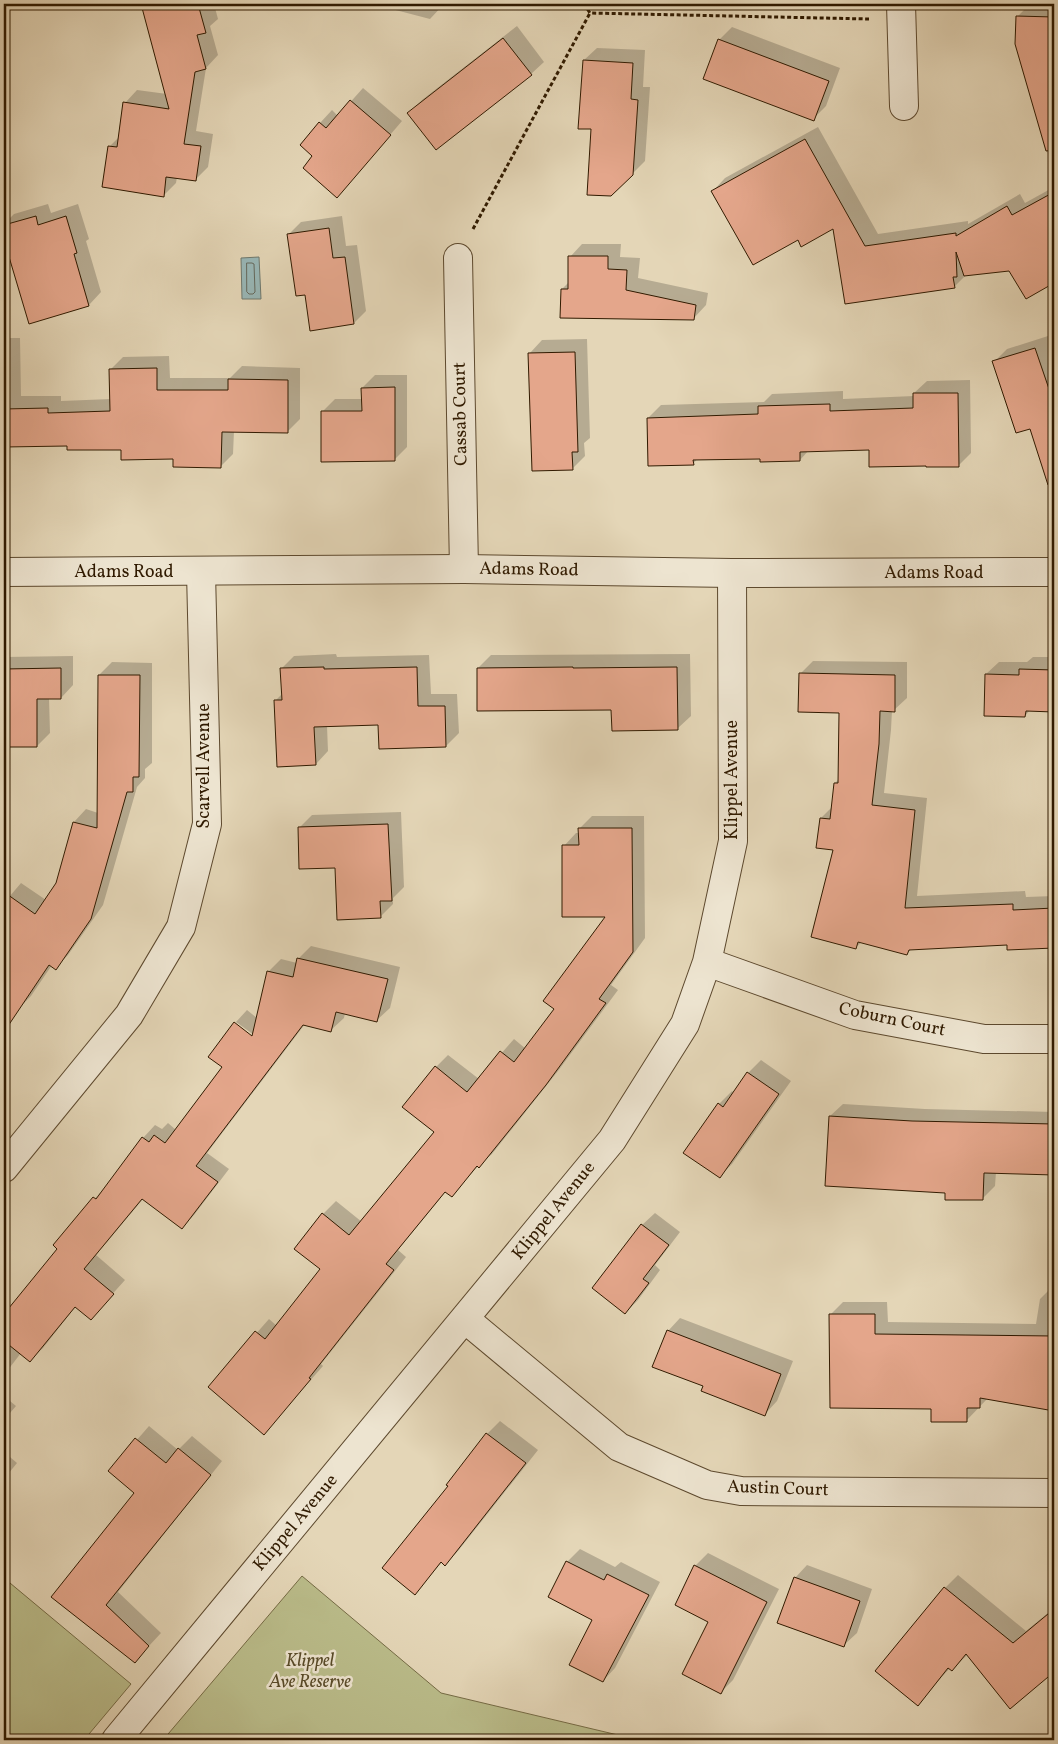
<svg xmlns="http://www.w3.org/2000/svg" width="1058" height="1744" font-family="Vollkorn,serif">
<rect width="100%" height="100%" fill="#e4d6b7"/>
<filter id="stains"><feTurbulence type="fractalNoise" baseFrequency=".004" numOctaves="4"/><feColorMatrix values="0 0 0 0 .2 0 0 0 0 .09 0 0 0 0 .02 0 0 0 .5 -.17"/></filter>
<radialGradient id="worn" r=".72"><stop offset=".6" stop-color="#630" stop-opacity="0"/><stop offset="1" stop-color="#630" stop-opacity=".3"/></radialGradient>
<path fill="#babc8a" stroke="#756b45" d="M302 1576 441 1693 639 1740H163Z
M4 1578 131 1684 84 1740H4Z"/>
<path fill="#98b7b7" stroke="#6e786e" d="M259 257 261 299H242L241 258Z"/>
<path fill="#0003" d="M142 4H214L218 19 210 26 218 55 206 68 196 131 213 134 208 167 195 180 177 177 176 183 163 196 109 147 120 136 125 103 137 90 167 94Z
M294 4H311L305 10Z
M385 4H444L430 19 384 7Z
M1030 4H1054V163L1051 164 1016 44 1018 16Z
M517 26 544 62 531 74 437 148 409 113 422 100Z
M732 27 840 68 826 106 813 119 719 40Z
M597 48 645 50 643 87H650L645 161 632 174 592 128 584 60Z
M363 88 402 121 349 183 314 156 320 123 332 110 338 116Z
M818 127 878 234 968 221V224L1020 194 1025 203 1054 187V282L1026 298 1010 270 966 275 954 287 846 302 834 227 798 238 713 191 725 178Z
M48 204 51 213 78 204 89 239 86 241 101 292 89 305 27 313 4 235V224L14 214Z
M342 216 346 246 357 245 366 311 354 323 306 293 288 235 301 222Z
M582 244H621L620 257 640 258 638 278 708 293 706 305 694 318 562 289 569 282 570 257Z
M1048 336 1054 356V462L1043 466 1030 427 994 362 1007 349Z
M4 338H20L21 396H61V401L111 399 110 370 123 357 169 356 170 378H230L242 366 300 368V419L287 432 234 431 233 454 221 466 122 449 68 445 8 446V452L4 457Z
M587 339 590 438 584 443 585 456 572 469 530 353 542 340Z
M375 375H407V447L394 460 322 412 335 399H363L362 388Z
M970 380 971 453 958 466 870 449 809 450 800 460 761 458H698L693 464 648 418 661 405 764 402 772 394 843 391V399L914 396V393L927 381Z
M336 654 337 657 429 655 431 694H457L459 733 446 746 379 723 327 726 328 751 316 764 275 701 283 693 281 669 294 656Z
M690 654 691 716 678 728 478 668 491 655Z
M73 656V685L61 698H49L50 733 37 746H4V657Z
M1033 657H1054V711L1030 710 1025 716 986 674 999 662H1027Z
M813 661 907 662V698L894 710H892L891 730 884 793 927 798 917 896 1025 891 1026 897 1054 896V946L1008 948V944L912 948 907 954 862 942 856 947 835 849 818 847 821 818 833 806 835 783 839 779 840 712 801 673Z
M112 662 152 663V763L145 769V778L137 787 103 905 68 955 55 968 52 965 31 996 18 1009 4 1000V903L21 883 46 900 57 884 74 822 86 809 98 813 99 675Z
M401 812 404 887 393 898V904L380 917 336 867 299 828 312 815Z
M592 816H644L645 938 611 985 618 990 558 1071 492 1154 478 1166 452 1195 446 1191 398 1250 406 1257 321 1364 323 1366 264 1433 209 1387 269 1319 277 1326 321 1269 323 1214 336 1201 362 1222 436 1132V1067L448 1055 479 1079 514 1039 526 1049 555 1008 607 916 564 846 576 833H580V828Z
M311 946 400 967 390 1008 377 1020 345 1013 344 1018 331 1030 305 1024 207 1153 229 1169 194 1215 182 1228 143 1199 96 1255 125 1280 91 1318 76 1306 43 1348 30 1360 21 1353 4 1375V1316L59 1249 54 1245 107 1185 143 1138 155 1125 162 1129 168 1123 176 1130 256 1040 258 1038 236 1022 247 1010 257 1018 268 972 281 959 297 963 298 959Z
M761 1060 791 1081 732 1164 719 1177 685 1153 719 1104 732 1091 734 1093 748 1073Z
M843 1104 925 1109 1054 1112V1173L996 1172 995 1186 982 1199 946 1192 830 1116Z
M1054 1174V1228H1052Z
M655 1213 680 1232 655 1265 660 1270 638 1300 625 1313 642 1225Z
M1053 1286H1054V1410L988 1398 966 1421 932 1407 830 1315 843 1302H887L888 1322 1036 1324 1040 1299Z
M680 1318 793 1361 777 1401 765 1414 704 1386 668 1331Z
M4 1396 16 1406 4 1420Z
M500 1421 538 1450 458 1551 445 1564 442 1562 415 1593 450 1486 448 1485 487 1434Z
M149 1426 178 1450 192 1436 222 1461 118 1592 161 1633 135 1661 53 1597 136 1493 110 1471Z
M4 1452 17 1463 4 1479Z
M580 1549 615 1567 621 1562 660 1582 615 1668 603 1681 594 1620 567 1562Z
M708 1553 779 1589 733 1680 721 1692 710 1621 695 1566Z
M807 1565 872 1589 857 1633 844 1645 795 1578Z
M958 1575 1026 1631 1054 1608V1674L1053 1672 968 1654 952 1670 950 1668 917 1704 877 1671 945 1588Z"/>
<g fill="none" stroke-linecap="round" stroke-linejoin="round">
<path stroke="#64685c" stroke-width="1" d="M247 263H252L254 264 255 292 253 294H249L247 292Z"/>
</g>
<path fill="#e4a68b" stroke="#301a00" d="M141 4H198L206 33 197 35 206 69 195 72 184 144 201 146 196 181 166 177 164 197 102 187 108 146 117 147 123 102 169 109Z
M1016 16 1054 17V150L1046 151 1015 44Z
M503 38 532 75 436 150 407 113Z
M718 39 829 81 814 121 703 79Z
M583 60 633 63 631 99 638 100 633 175 611 196 587 195 591 129H578Z
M350 100 391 135 337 198 303 168 312 156 300 145 319 122 326 128Z
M805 139 865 246 956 233V236L1007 206 1012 215 1054 192V283L1026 299 1009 271 964 276 956 252 957 277H953L955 288 845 304 833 229 801 247 798 240 753 265 711 191Z
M36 216 38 225 66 216 77 253 74 254 89 306 29 324 4 240V225Z
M329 228 333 258 345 257 354 324 310 331 305 295 296 296 287 234Z
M568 256H608V269L627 270 626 290 696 305 694 320 560 318 561 289H568Z
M1035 348 1049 389 1054 388V484L1048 485 1030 429 1016 433 992 361Z
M575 352 578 452H572L573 470 532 471 528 353Z
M157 368V390H228V379L288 380V433L222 432 221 468 173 467V459L121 460V450H67V446L4 447V409L48 408V413L110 411 109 369Z
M395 387V461L321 462V411H362L361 388Z
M913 393H958L959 467H926V466L869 467V450L800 452V461L760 462V459L693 460 694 465 648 466 647 418 758 414V406L830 404V411L913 408Z
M324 667V669L417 667 418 706H445L446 747 379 749 378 725 314 727 316 765 277 767 274 700H282L280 668Z
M573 667V668L677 667 678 730 612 731 611 710 477 711V668Z
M61 668V699H37V747H4V669Z
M1019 669 1054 670V712L1026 711 1025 717 984 716 985 674 1019 675Z
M799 673 895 675V712L880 711 879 744 872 805 915 810 905 908 1013 904V910L1054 908V948L1007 950V945L909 950 907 955 858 942 856 949 811 937 833 850 816 848 820 818 830 819 834 783H838L839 713 798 712Z
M98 675H140L139 777H133V792H127L91 919 56 970 49 965 4 1032V892L35 914 56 883 73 822 97 828Z
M388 824 392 901H380L381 918 337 920 335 868 299 869 298 827Z
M578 828H632L633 952 599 999 606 1003 546 1085 479 1168 477 1166 452 1197 445 1192 386 1264 394 1270 309 1378 311 1379 264 1435 208 1387 255 1331 265 1339 320 1269 294 1249 322 1213 349 1235 434 1132 402 1107 435 1066 467 1092 500 1051 514 1062 554 1009 543 1001 605 917H562V845H579Z
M297 958 388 979 377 1022 336 1012 331 1032 303 1025 196 1166 218 1182 182 1229 142 1199 84 1269 114 1294 91 1320 75 1307 30 1362 4 1341V1314L57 1249 53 1245 93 1197 96 1199 142 1137 149 1142 154 1135 165 1143 222 1067 208 1057 234 1022 252 1036 267 971 293 977Z
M747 1072 779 1094 720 1178 683 1153 718 1103 723 1107Z
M829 1116 912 1121 1054 1124V1175L984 1173 983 1200H945V1193L825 1186Z
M641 1224 669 1245 643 1279 649 1283 625 1314 592 1288Z
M829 1314H875V1334L1054 1336V1411L980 1398V1408H967V1422H931V1409L830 1408Z
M667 1330 781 1374 765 1416 701 1391 703 1386 652 1367Z
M486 1433 526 1463 445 1566 441 1562 415 1595 382 1568 448 1486 446 1485Z
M135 1438 166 1463 178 1448 211 1475 106 1605 149 1646 135 1663 51 1597 134 1493 108 1471Z
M566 1561 604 1580 607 1574 649 1595 603 1682 569 1665 592 1620 548 1597Z
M694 1565 767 1602 721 1694 682 1674 708 1622 675 1605Z
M794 1577 860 1601 844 1647 777 1623Z
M944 1587 1013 1643 1054 1609V1672L1010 1709 966 1654 952 1671 948 1668 918 1706 875 1671Z"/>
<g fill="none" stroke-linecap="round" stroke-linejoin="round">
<defs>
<path id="minor" d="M901 4 904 106
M458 258 464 569
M707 962 855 1015 984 1039H1054
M4 1168 129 1015 181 927 207 824 201 572
M465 1319 619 1447 707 1485 741 1491 1054 1493
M116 1740 612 1140 685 1024 707 962 733 841 732 573"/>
<path id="tertiary" d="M4 572 464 569 732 573 1054 572"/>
</defs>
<use href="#minor" stroke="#5d492e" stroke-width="30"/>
<use href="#tertiary" stroke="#5d492e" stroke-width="30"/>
<path stroke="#301a00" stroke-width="3" stroke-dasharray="4 2.5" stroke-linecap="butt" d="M584 4 590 13 869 19
M473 229 590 13"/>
<use href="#minor" stroke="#ede4d0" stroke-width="28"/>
<use href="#tertiary" stroke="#ede4d0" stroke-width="28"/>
</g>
<g text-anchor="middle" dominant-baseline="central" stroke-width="5" stroke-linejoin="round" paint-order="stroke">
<g font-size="18" fill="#301a00" stroke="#ede4d0">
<text transform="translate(461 414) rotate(-91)">Cassab Court</text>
<text transform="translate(529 570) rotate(1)">Adams Road</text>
<text x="124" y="572">Adams Road</text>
<text x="934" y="573">Adams Road</text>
<text transform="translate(204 766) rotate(-90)">Scarvell Avenue</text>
<text transform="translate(732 780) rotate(-90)">Klippel Avenue</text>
<text transform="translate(892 1020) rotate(12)">Coburn Court</text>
<text transform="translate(554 1211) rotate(-51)">Klippel Avenue</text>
<text transform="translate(778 1489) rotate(2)">Austin Court</text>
<text transform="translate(296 1523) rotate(-50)">Klippel Avenue</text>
</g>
<g font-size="18" font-style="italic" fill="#594b29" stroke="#ede4d0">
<text x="310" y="1661">Klippel<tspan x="310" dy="21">Ave Reserve</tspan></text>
</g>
</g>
<rect width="1058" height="1744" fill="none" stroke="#e4d6b7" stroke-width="20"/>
<rect x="5" y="5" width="1048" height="1734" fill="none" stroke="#301a00" stroke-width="2.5"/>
<rect x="10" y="10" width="1038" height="1724" fill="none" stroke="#301a00"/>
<rect width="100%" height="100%" filter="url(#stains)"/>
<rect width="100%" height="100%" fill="url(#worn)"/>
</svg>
